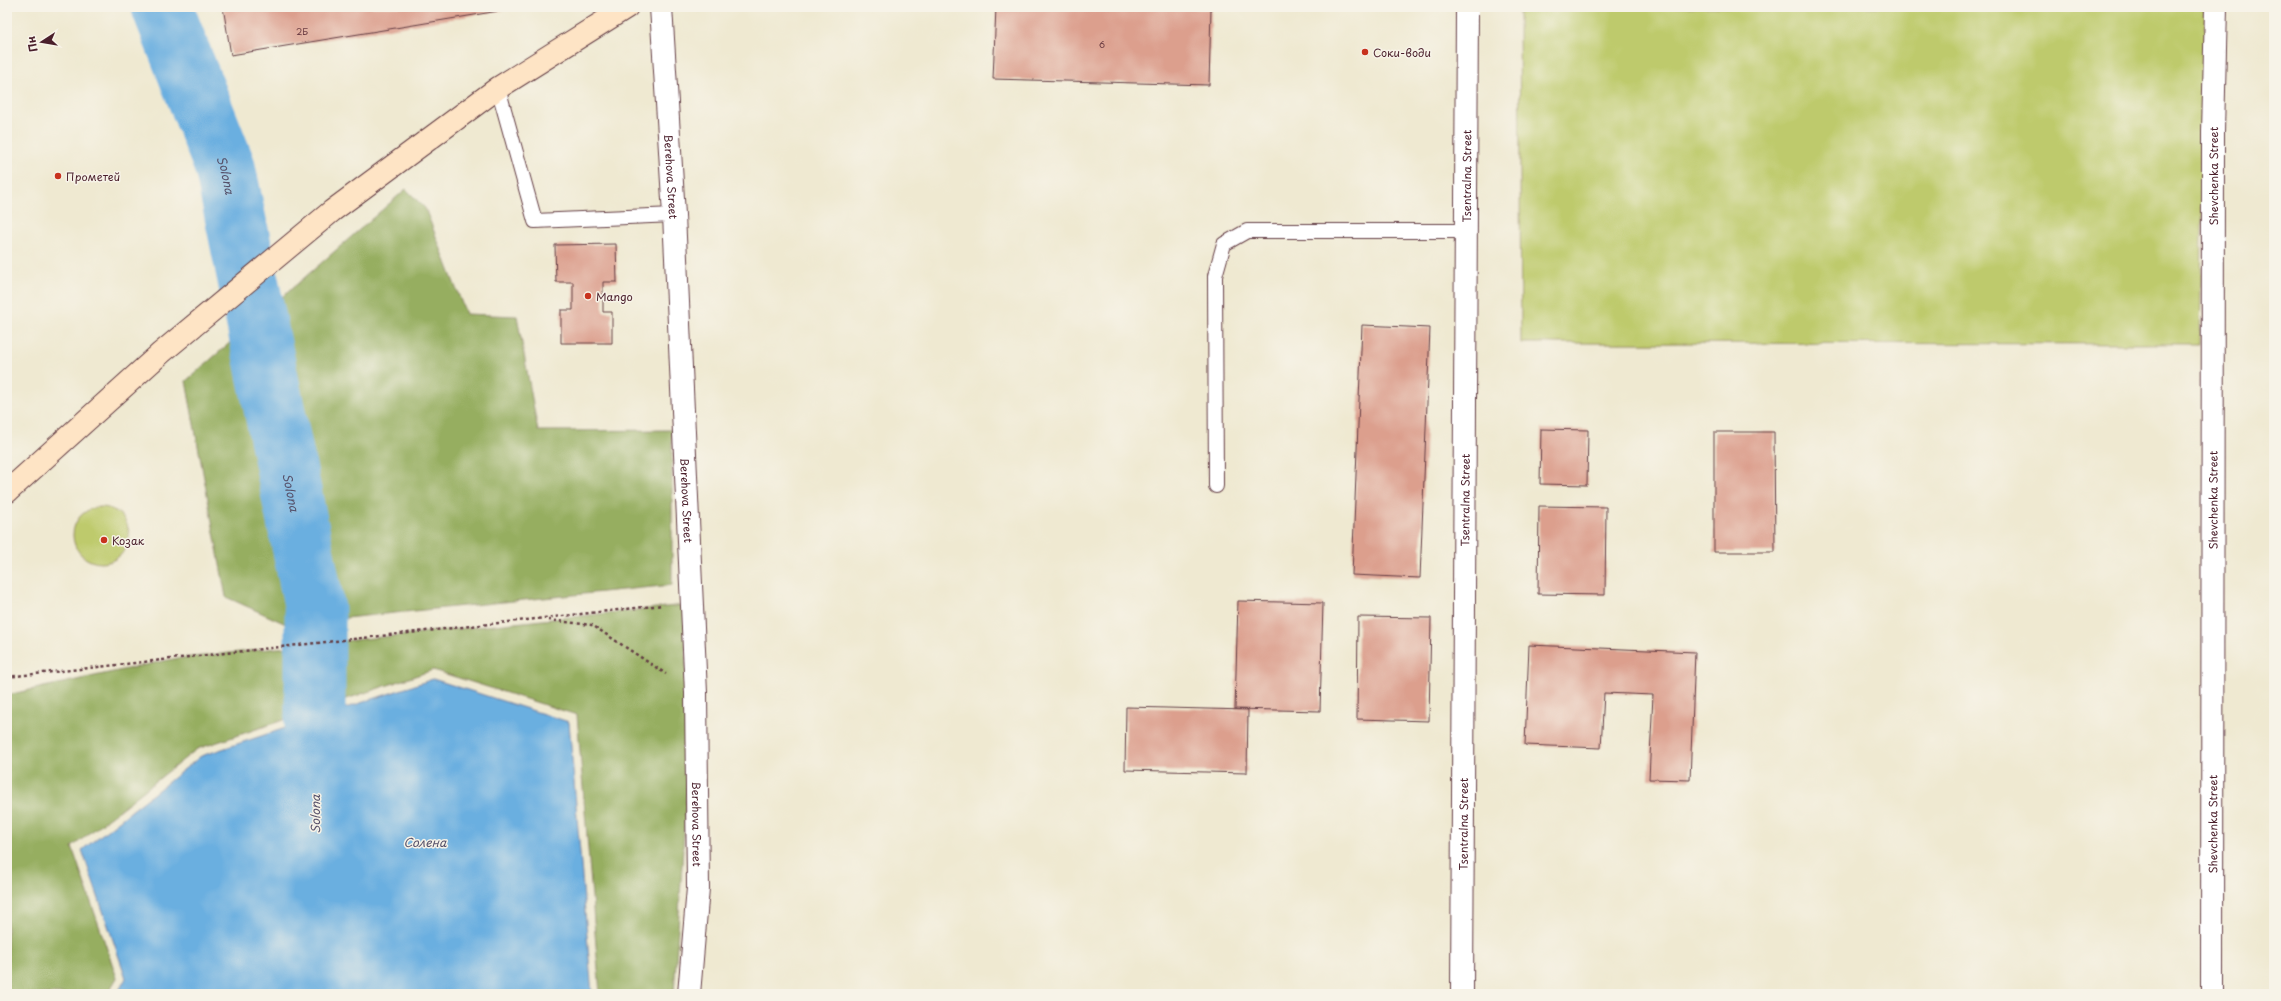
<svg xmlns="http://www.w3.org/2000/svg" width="2281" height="1001" font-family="'Playpen Sans',sans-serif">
<rect width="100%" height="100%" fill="#f7f3e8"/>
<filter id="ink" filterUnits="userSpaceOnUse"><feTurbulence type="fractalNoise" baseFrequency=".025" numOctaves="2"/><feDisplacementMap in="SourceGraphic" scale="8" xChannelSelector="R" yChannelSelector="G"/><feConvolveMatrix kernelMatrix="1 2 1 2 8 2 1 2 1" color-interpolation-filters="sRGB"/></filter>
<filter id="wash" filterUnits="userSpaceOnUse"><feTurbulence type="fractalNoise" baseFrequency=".012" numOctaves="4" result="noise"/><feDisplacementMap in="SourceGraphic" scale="16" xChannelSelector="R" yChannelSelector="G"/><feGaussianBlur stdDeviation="0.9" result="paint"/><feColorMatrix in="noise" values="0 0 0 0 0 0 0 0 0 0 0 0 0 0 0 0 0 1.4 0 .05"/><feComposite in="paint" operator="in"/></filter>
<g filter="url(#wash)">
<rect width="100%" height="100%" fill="#efe9d1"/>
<path fill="#beca6c" stroke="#84744c" d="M1519 7H2206L2200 344 1521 343Z
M73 535a28 28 0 1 1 56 0a28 28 0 1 1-56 0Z"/>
<path fill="#96ae60" stroke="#706646" d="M406 189 425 208 466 314 517 316 538 431 672 430V585L286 624 226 597 186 381Z
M685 605 688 767 674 994H600L577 715 433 670 197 749 72 847 117 978 107 994H7V695L173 659Z"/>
<path fill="#6bafe0" stroke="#5a6786" d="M433 679 569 722 592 994H117L126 978 82 850 201 756Z"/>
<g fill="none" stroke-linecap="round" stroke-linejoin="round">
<path stroke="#6bafe0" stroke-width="61" id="s1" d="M162 7 225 167 315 609V803"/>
</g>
<g id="blocks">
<path fill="#dc9f8d" d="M223 7H517V8L231 55Z
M996 7 1211 9 1209 85 993 79Z
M616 244 617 282H603V312H612V343H561V310H573V282H556L555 245Z
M1362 325 1430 328 1420 578 1352 575Z
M1541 429 1588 430 1587 485 1540 484Z
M1714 432H1774L1775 552H1714Z
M1539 506 1606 507 1605 595 1538 594Z
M1238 601 1323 603 1320 711 1235 709Z
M1358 617 1431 618 1429 721 1357 719Z
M1529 645 1695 652 1690 780 1649 779 1653 695 1604 693 1601 748 1525 745Z
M1126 707 1248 710 1247 773 1125 770Z"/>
</g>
</g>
<g filter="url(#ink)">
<use href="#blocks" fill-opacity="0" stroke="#633d44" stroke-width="1"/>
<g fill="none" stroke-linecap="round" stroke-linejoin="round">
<defs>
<path id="lane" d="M498 88 535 221 674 215
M1216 486 1215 276 1224 244 1247 231H1467"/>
<g id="street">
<path id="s2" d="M661 7 674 215 696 693 698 888 689 994"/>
<path id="s3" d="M1462 994 1467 7"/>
<path id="s4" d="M2212 994 2213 132 2216 7"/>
</g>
<path id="secondary" d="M7 492 161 353 332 211 498 88 627 7"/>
</defs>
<use href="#lane" stroke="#633d44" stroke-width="16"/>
<use href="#street" stroke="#633d44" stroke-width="24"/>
<use href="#secondary" stroke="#633d44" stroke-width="24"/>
<path stroke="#633d44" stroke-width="2.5" stroke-dasharray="3 3" stroke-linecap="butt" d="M548 620 592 625 666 674
M7 677 663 605"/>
<use href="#lane" stroke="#fff" stroke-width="14"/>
<use href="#street" stroke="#fff" stroke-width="22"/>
<use href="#secondary" stroke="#fee4c5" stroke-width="22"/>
</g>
</g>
<g fill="#c8321e" stroke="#f7f3e8" stroke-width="1.5">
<circle cx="1365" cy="52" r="4"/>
<circle cx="58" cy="176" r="4"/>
<circle cx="588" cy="296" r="4"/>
<circle cx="104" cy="540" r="4"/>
</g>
<g text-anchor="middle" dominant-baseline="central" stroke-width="3" stroke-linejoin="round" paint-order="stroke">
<g font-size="9" fill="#6e3f44">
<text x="302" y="31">2Б</text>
<text x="1102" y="44">6</text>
</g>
<g font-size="11" fill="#4a1f2b" stroke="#f7f3e8" text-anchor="start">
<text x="1373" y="52">Соки-води</text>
<text x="66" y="176">Прометей</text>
<text x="596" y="296">Mango</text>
<text x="112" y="540">Козак</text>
</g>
<g font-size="11" fill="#4a1f2b" stroke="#f7f3e8">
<text stroke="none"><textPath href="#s4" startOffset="818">Shevchenka Street</textPath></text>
<text stroke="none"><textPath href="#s2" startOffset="170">Berehova Street</textPath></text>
<text stroke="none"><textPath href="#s3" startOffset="818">Tsentralna Street</textPath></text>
<text stroke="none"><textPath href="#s2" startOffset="494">Berehova Street</textPath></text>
<text stroke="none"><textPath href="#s4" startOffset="494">Shevchenka Street</textPath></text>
<text stroke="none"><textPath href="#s3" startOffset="494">Tsentralna Street</textPath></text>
<text stroke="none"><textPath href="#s2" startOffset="818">Berehova Street</textPath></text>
<text stroke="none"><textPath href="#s3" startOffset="170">Tsentralna Street</textPath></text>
<text stroke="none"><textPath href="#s4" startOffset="170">Shevchenka Street</textPath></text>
</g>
<g font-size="12" font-style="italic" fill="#56516a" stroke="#f7f3e8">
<text stroke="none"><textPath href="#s1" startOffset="180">Solona</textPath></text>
<text stroke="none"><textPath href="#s1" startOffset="504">Solona</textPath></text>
<text transform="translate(315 814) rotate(-90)">Solona</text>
<text x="425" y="842">Солена</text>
</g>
</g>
<rect width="2281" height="1001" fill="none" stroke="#f7f3e8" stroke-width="24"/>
<g transform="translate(42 42) rotate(258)" stroke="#f7f3e8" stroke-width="3" paint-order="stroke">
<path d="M0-3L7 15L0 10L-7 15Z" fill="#4a1f2b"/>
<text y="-6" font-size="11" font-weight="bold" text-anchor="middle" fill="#4a1f2b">Пн</text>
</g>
</svg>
